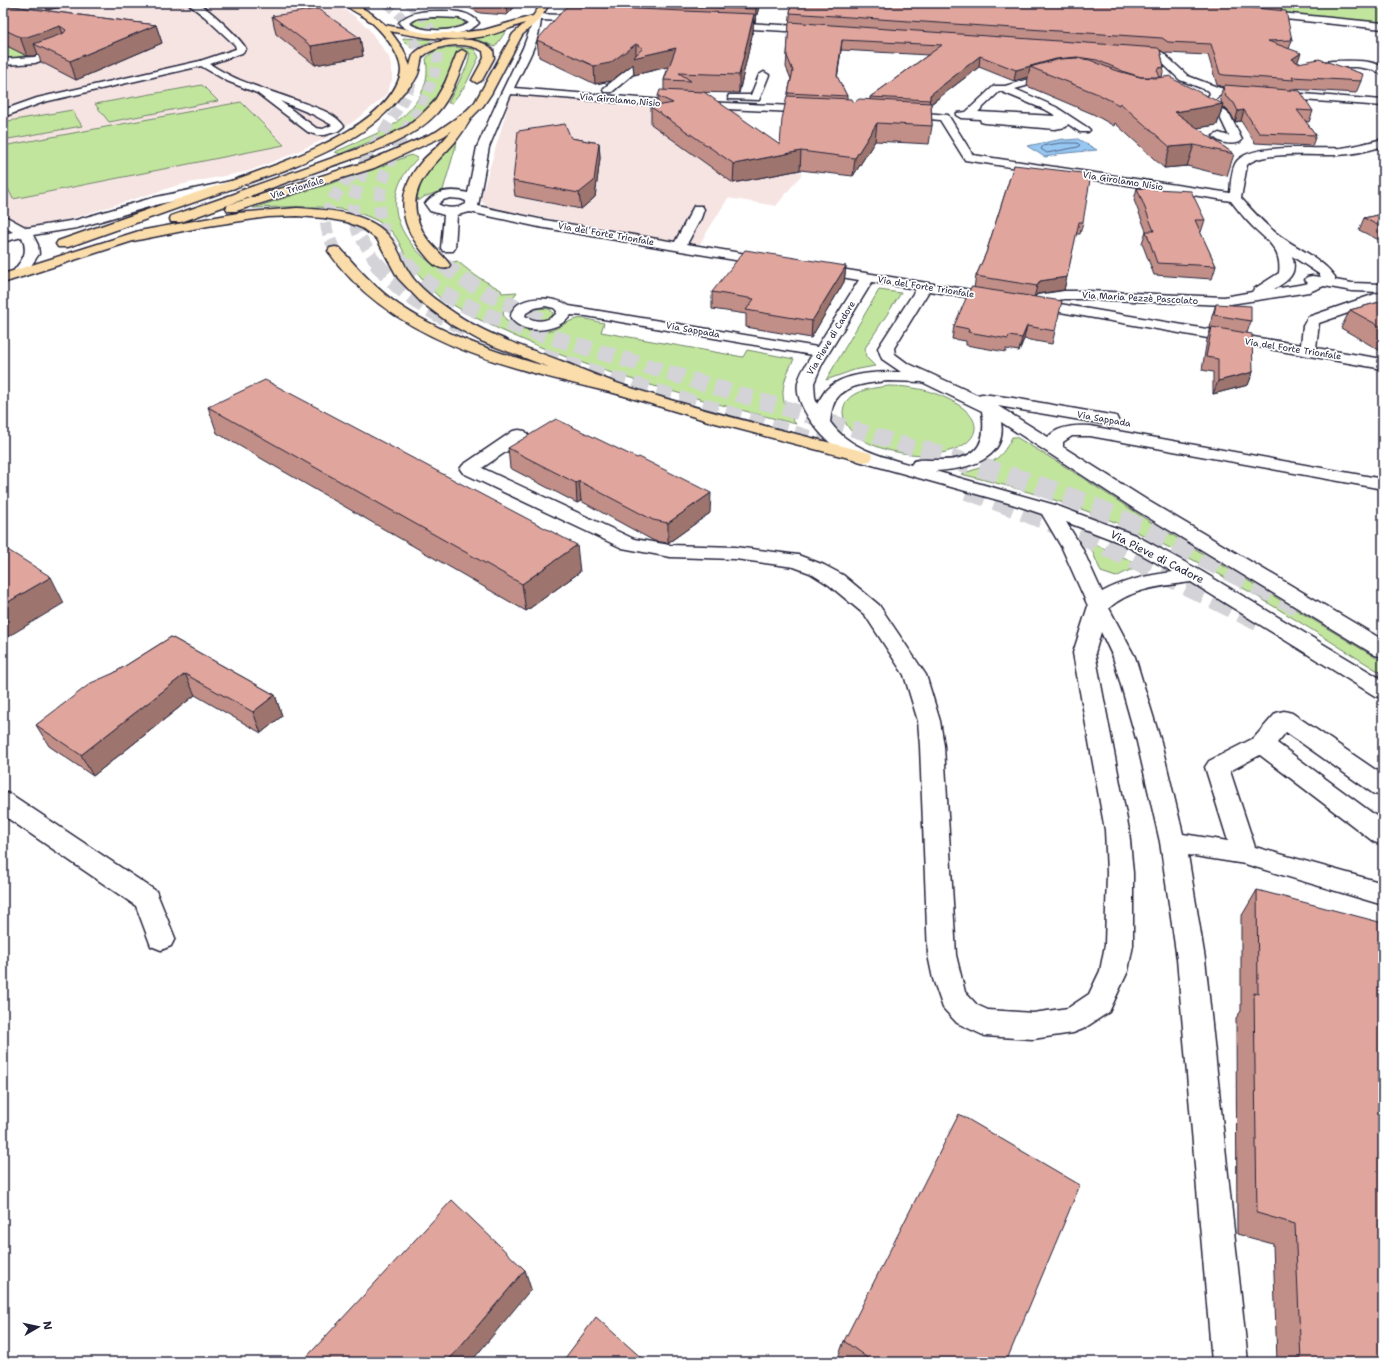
<svg xmlns="http://www.w3.org/2000/svg" width="1386" height="1365" font-family="'Shantell Sans',sans-serif">
<rect width="100%" height="100%" fill="#fff"/>
<filter id="ink" filterUnits="userSpaceOnUse"><feTurbulence type="fractalNoise" baseFrequency=".025" numOctaves="2"/><feDisplacementMap in="SourceGraphic" scale="8" xChannelSelector="R" yChannelSelector="G"/><feConvolveMatrix kernelMatrix="1 2 1 2 8 2 1 2 1" color-interpolation-filters="sRGB"/></filter>
<g filter="url(#ink)">
<path fill="#f6e4e2" d="M3 3H332L352 14 368 28 389 57 392 69V80L387 93 382 99 353 122 323 140 287 156 249 171 179 185 70 219 3 234Z
M512 93 660 106 734 109 802 174 776 206 728 198 699 245 489 208 480 200Z"/>
<path fill="#c2e59e" stroke="#72846c" d="M1335 3H1383V24L1256 10Z
M445 17 460 19 465 23C457 33 423 31 413 24L415 20 428 17Z
M506 31 495 47 484 42 465 39Z
M403 38 438 40 411 48 403 40Z
M3 44 14 49 39 53 3 60Z
M456 47 474 49 479 57 465 86 452 103H448L467 66 470 53H456C449 74 435 104 418 118 407 127 394 132 382 139L379 138 340 154 335 152 389 128C412 111 432 89 426 59 432 49 445 48 456 47Z
M202 85 218 101 109 122 95 104Z
M241 102 284 145 13 199 3 178V146Z
M72 110 82 126 3 140V122Z
M453 142H457L443 190 424 197 420 200H415C419 175 436 161 453 142Z
M411 155 418 158C414 162 409 167 406 172 381 208 405 245 436 267L457 261 476 276 501 290 502 293 517 292 503 312C505 331 537 334 552 330 561 327 567 321 577 319 585 317 596 322 604 323L601 332 743 357 747 350 794 359C781 384 777 401 796 424 697 399 594 373 501 330 485 323 470 315 455 306 450 303 444 301 439 297 433 292 414 269 409 262 401 249 398 234 384 225 349 201 294 207 253 208L364 173Z
M879 290 901 293 865 348 866 357 875 366 854 370 826 380Z
M539 308 550 309 553 313V315C546 321 535 321 528 315L529 311Z
M889 386C899 386 909 387 919 389 937 392 988 412 972 437 966 446 955 449 946 452 919 459 875 452 853 433 848 428 843 420 843 412 844 390 873 388 889 386Z
M1012 437H1016L1061 464 1149 521 1383 662V674C1303 625 1224 572 1139 533 1083 506 1021 489 961 474 986 466 1000 463 1012 437Z
M1088 541 1149 569 1130 570 1116 577 1101 572Z"/>
<path fill="#97c8f3" stroke="#6886a9" d="M1063 139 1066 140 1078 139 1097 150 1056 154 1057 155 1045 157 1027 146Z"/>
<g fill="none" stroke-linecap="round" stroke-linejoin="round">
<path stroke="#516485" stroke-width="1" d="M1062 143H1077L1080 145 1078 147 1047 153 1041 149 1043 146Z"/>
<path stroke="#d3d3d8" stroke-width="10" stroke-dasharray="10 5" stroke-linecap="butt" d="M387 3C429 38 422 76 393 117
M408 3C418 9 425 17 430 28 448 60 430 88 414 117"/>
<path stroke="#d3d3d8" stroke-width="12" stroke-dasharray="12 6" stroke-linecap="butt" d="M335 251C332 243 327 234 326 224 325 202 346 182 359 166
M377 264 358 233 353 215V202L366 158 394 116
M406 264C357 213 385 167 414 116"/>
<path stroke="#d3d3d8" stroke-width="16" stroke-dasharray="16 8" stroke-linecap="butt" d="M376 263C401 294 432 313 468 329
M405 263C438 297 481 314 525 329L925 451
M443 265 482 291 543 321
M542 355 601 375 822 442"/>
<path stroke="#d3d3d8" stroke-width="20" stroke-dasharray="20 10" stroke-linecap="butt" d="M922 450C971 465 1021 478 1069 497 1147 528 1222 568 1297 605
M967 490C1069 525 1164 574 1260 622"/>
<defs>
<path id="minor" d="M187 3C189 3 193 2 196 3 206 5 242 40 246 49L242 53 210 64C236 82 269 90 298 101 314 107 334 112 344 126L338 131 325 135H317L308 132 257 93 227 81 201 66 44 102 3 117V110L37 98 200 61 236 49 235 45 205 17ZM280 101 312 114 332 125 323 129 316 128Z
M444 11C457 11 470 12 479 23 465 39 413 40 399 23 409 10 430 11 444 11ZM434 17 460 18 469 23C456 32 422 33 409 23L418 18Z
M1259 11 1383 23V29L1256 16 1255 14 1256 12Z
M537 14 588 16 592 19 588 22 541 20C539 43 524 67 514 88L664 100 814 107 819 110 814 113 664 106 511 94 489 147 478 206 539 219 675 242 694 206H702L704 209 701 218 687 244 770 258 775 259 777 262 775 265 770 266 539 227 470 212 457 215 455 248 453 251H443L441 248 444 215 430 211 425 204C435 190 452 189 468 193L477 147 498 100 523 48 531 27 533 17ZM450 198 461 199 466 201V204C457 209 446 209 438 204L443 200Z
M724 22 819 27 824 30 819 33 721 27 719 25 721 23Z
M66 45 71 48 69 50 35 63 3 65V59L34 57Z
M1133 49 1162 52 1188 76 1220 88 1383 100V106L1221 94 1215 100 1216 103 1230 115 1242 140 1240 142C1231 145 1220 144 1213 136L1219 133 1229 136 1220 117 1207 106 1205 99 1210 94 1209 91 1180 80 1156 57 1130 54 1128 52Z
M1332 61C1348 61 1369 59 1383 67V75L1374 70 1357 67H1332L1302 71 1297 68 1298 66Z
M637 63 642 66 640 68 612 92H604L603 90 604 88 634 64Z
M1057 71 1061 72 1062 74 1061 76 1015 89 1056 107 1088 128 1090 130 1088 132H1080L1068 124 1066 127 1055 129 985 123 981 122 980 119 961 118 956 115 957 113 966 112 994 86H1005ZM1000 91 1048 111 1056 116 978 112Z
M764 72 769 75 759 100 729 99 728 97 729 95H751L759 75Z
M902 111 948 115 973 155 1230 193C1231 184 1231 168 1237 161 1253 142 1317 150 1341 148 1356 146 1369 142 1383 139V146C1368 151 1353 154 1338 155 1316 156 1262 150 1247 165L1241 198C1252 210 1263 223 1276 233 1295 248 1321 257 1335 277V280L1352 283 1383 284V301L1319 323 1316 348 1383 359V369L1026 306 1024 303 1026 300 1036 299 1035 298 1037 295 1064 291H1088L1224 297 1252 292 1254 289 1279 273C1282 250 1268 241 1253 227 1245 219 1238 210 1231 201L965 160 940 120 898 116 897 114 898 112ZM1292 256 1319 274 1321 277 1312 276 1307 277 1305 280 1308 283 1305 284 1274 289C1289 280 1298 274 1292 256ZM1324 286 1352 291 1381 292 1308 317 1303 326 1301 345 1048 302 1064 299H1088L1224 305 1309 292Z
M231 181 235 182 237 185 235 188 159 204 77 228 33 235 38 245 39 254 24 276 19 277 14 276 12 273C22 259 29 255 22 237L3 242V234L13 232 3 226V215L27 228 76 220 152 198Z
M816 265 1002 295 1004 298 1002 301 997 302 929 291 894 348 895 354 907 363 977 395 982 394 1013 398 1110 415 1116 416 1118 420 1116 424 1110 425 998 406 1048 437C1058 426 1075 425 1090 426L1383 479V489L1090 436H1072L1063 442V447L1150 502 1383 640V657L1375 655 1136 510 1001 422C1008 461 963 470 935 471L1055 505 1135 535 1201 571 1383 680V698L1375 696 1191 582C1162 586 1132 588 1109 608L1135 657 1161 742 1183 834 1228 841 1205 767 1209 761 1254 738 1276 713 1284 711 1292 713 1383 775V796L1374 794 1286 732 1277 743 1383 821V845L1374 842 1260 755 1230 771 1255 847 1383 883V905L1245 864 1188 855 1205 959 1248 1362H1212L1177 959 1160 842 1137 742 1113 657 1101 632 1095 653 1129 830 1133 873V945L1128 971 1109 1012 1083 1029 1073 1033 1033 1039 985 1036 957 1023 943 1008 933 979 928 955 920 746 918 721 904 675 865 615 829 585 810 573 794 567 735 559 670 557 622 548 463 473 460 469 463 465 513 431 519 430 525 431 528 435 525 439 482 468 634 539 670 545 735 547 798 555 824 565 843 575 879 605 926 675 940 721 944 746 956 955 965 992 977 1005 988 1010 1033 1013 1068 1008 1089 994 1100 971 1105 945 1107 873 1105 830 1073 653 1088 606 1062 548 1042 514 1012 504 858 461C850 456 840 452 834 446 819 434 794 404 798 383 800 373 807 363 812 355L586 316 571 315C559 332 523 336 511 318 511 294 555 295 569 306L817 347 859 280 811 272 809 269 811 266ZM872 282 916 289 878 348 882 359 901 372C878 372 844 372 826 390 823 394 820 399 817 404L815 398 814 383 822 364ZM545 306 554 308 557 311 556 314C547 322 536 323 525 316L526 313 535 308ZM888 381 922 382 982 411C988 449 973 461 935 460 928 460 921 459 914 461L911 465C881 456 849 449 830 422 831 417 831 411 833 406 840 384 870 383 888 381ZM1066 522 1121 543 1173 572C1148 575 1124 580 1102 592L1082 548Z
M3 792 12 795 156 891 175 938 171 946 161 950 151 946 136 906 3 815Z"/>
<path id="major" d="M344 3H354L372 14 385 25 426 33H457L484 30 533 16 542 3H550L540 19 522 35 491 94 483 106 473 116 444 136 374 168 236 211H228L226 208 228 205 366 162 436 132 465 112 475 102 513 34 525 23C512 27 499 33 486 36 453 42 423 38 390 31L403 49 410 66C411 62 412 57 414 54 428 38 479 33 493 50L494 58 482 80 477 83 472 80 484 58 483 51C465 41 438 44 422 57 420 64 420 72 416 78 413 85 406 89 402 94 374 133 328 152 285 170L68 247H58L56 244 58 241C99 227 140 212 181 198 239 177 370 142 397 84 399 79 401 75 401 70 400 52 380 28 366 18 359 13 349 10 344 3Z
M246 190 250 191 252 194 250 197 181 222H171L170 219 171 216Z
M297 208C326 210 366 211 388 235 397 245 401 259 408 271 418 288 437 301 453 312 486 335 524 347 561 361 584 370 607 380 631 388 709 413 790 432 870 453L873 457 870 461 864 462 708 421 618 394 481 341 452 325 421 302 398 278 377 239 362 228 347 222 324 218 297 216 268 217 208 226 133 241 3 283V274L139 231 238 213Z"/>
<path id="highway" d="M462 50 467 53C459 74 452 96 437 113 409 143 366 154 329 167 301 177 273 187 245 198H237L235 195 237 192 369 145 408 126 419 117 434 102 445 83 457 53Z
M469 111 474 114C468 124 462 133 455 142 431 169 401 190 423 232 429 245 442 253 450 265L448 268C436 271 429 259 422 251 397 220 397 190 423 160 431 152 440 145 447 136 454 129 459 120 465 112Z
M335 247 340 248C358 269 376 289 399 305 468 351 549 367 628 387L630 390 628 393 622 395C518 370 393 345 328 251L330 248Z"/>
</defs>
<use href="#minor" stroke="#22223b" stroke-width="3"/>
<use href="#major" stroke="#22223b" stroke-width="3"/>
<use href="#highway" stroke="#22223b" stroke-width="3"/>
<use href="#minor" fill="#fff" fill-rule="evenodd"/>
<use href="#major" fill="#fbddab" fill-rule="evenodd"/>
<use href="#highway" fill="#fbddab" fill-rule="evenodd"/>
</g>
<path fill="#c18f87" stroke="#22223b" fill-rule="evenodd" d="M459 3H518L507 15 480 13Z
M576 3H760L755 22H753V31L739 93 691 92 780 145 788 93 791 79 786 67 791 3H1284L1281 10 1292 40 1289 49 1298 63 1361 81 1356 93 1291 89V90L1313 111 1309 122 1305 121 1316 135 1312 146 1255 143 1241 121 1235 122 1231 114 1223 106 1217 125 1197 128 1234 154 1227 176 1187 166 1164 168 1115 123 1114 126 1093 114 1027 86 1028 77 1014 81 979 67 931 104 932 126 929 144 875 141 853 176 800 170 733 183 651 124V107L658 106V96L664 90V80L668 67 634 75 633 64 611 81 595 84 539 57 537 40 576 7ZM841 50 928 55 870 97V100L854 103 847 99V96L837 77ZM1160 50 1165 53 1208 55 1217 85 1223 87 1220 97 1222 104 1162 77 1164 67Z
M3 5 156 25 162 43 76 80 41 62 38 54 34 56H27L3 44Z
M272 16 360 38 363 56 315 65 276 34Z
M571 138 599 143 600 158 595 197 581 209 515 196 513 181Z
M1014 165 1083 222 1080 234H1076L1064 290 1037 294 1034 297 1055 331 1052 344 1024 339 1019 351 1006 349V352L966 345V341L952 339 954 326 974 288 976 276 986 253Z
M1137 188 1205 220 1201 232H1200L1216 266 1212 279 1154 275 1142 243 1146 231 1134 200Z
M1383 214V242L1359 230 1364 218Z
M846 266 844 282 811 338 746 327V314L712 309V292Z
M1383 301V349L1379 350 1341 328 1350 310Z
M1216 304 1251 321 1247 333 1253 372 1248 385 1213 394V372L1202 370 1207 340 1211 328H1210L1212 316Z
M208 407 580 572 526 611 217 433Z
M508 448 710 513 668 543 654 541 581 501 577 503 510 468Z
M171 637 275 695 282 716 261 733 195 695 93 776 49 746 36 725 114 673Z
M1257 890 1383 1362H1277L1273 1244 1237 1234 1236 1018 1241 1011V917Z
M844 1341 1006 1362H843L838 1358Z"/>
<path fill="#9d746e" stroke="#22223b" d="M45 3H85L47 10Z
M506 3H518L507 15Z
M757 3H760L755 22 756 9Z
M754 14 753 31 739 93V75Z
M156 25 162 43 76 80 70 61Z
M60 26 67 44H34L38 54 34 56H27L20 37Z
M360 38 363 56 315 65 311 46Z
M842 40 841 50 836 87 837 76Z
M636 44V57L676 48V65L634 75 633 64 611 81 595 84 594 66Z
M1301 53 1297 64 1292 59Z
M980 56 979 67 929 105 930 95Z
M1077 57 1074 68 1030 67 1028 77 1014 81 1016 70 1056 59Z
M1223 104 1217 125 1169 132 1175 112Z
M1244 110 1241 121 1235 122 1238 111Z
M877 123 875 141 853 176 855 158Z
M599 143 600 158 595 197 581 209 579 193Z
M1194 145 1187 166 1164 168 1170 147Z
M801 151 800 170 733 183 734 164Z
M846 266 844 282 811 338 812 321Z
M1067 277 1064 290 1037 294 1034 298 1037 286 1040 281Z
M1027 326 1024 339 1019 351 1022 338Z
M1383 342V349L1379 350Z
M1253 372 1248 385 1213 394 1218 381Z
M579 481 581 501 577 503 576 483Z
M711 493 710 513 668 543V523Z
M577 545 580 572 526 611 522 584Z
M51 577 64 603 4 639 3 637V605Z
M185 674 195 695 93 776 81 755Z
M275 695 282 716 261 733 253 712Z
M525 1270 531 1289 471 1362H447Z"/>
<path fill="#e0a69d" stroke="#22223b" d="M608 3H757L756 9Z
M791 3H1203L1286 11 1292 40 1268 41 1301 53 1292 59 1298 63 1319 59 1363 74 1361 81 1292 77 1294 80 1224 75 1220 74 1211 44 1168 42 1162 38 790 13Z
M3 5 156 25 70 61 34 44 64 33 66 30 60 26 27 37H20L3 29Z
M567 6 754 14 739 75 679 73 691 81 664 80 676 48 633 58 643 48 636 44 610 63 594 66 537 40Z
M318 9 360 38 311 46 272 16Z
M789 22 1158 48 1160 50 1164 67 1159 68 1157 70 1160 77H1141L1125 72 1097 60 1077 57 1056 59 1016 70 980 56 930 95V100L870 97 942 45 842 40 837 76 847 96 788 93 793 71 787 56Z
M1077 58 1090 60 1114 70 1140 77 1157 78 1171 76V78L1223 104 1175 112 1234 154 1194 145 1170 147 1120 103 1119 105 1098 94 1030 67 1060 59Z
M1225 85 1300 91 1313 111 1297 110 1316 135 1259 133 1244 110 1238 111 1234 103 1226 97 1223 87Z
M660 90 704 92 780 145 782 119 787 96 852 99 854 103 859 99 931 103 932 126 877 123 855 158 801 151 734 164 651 107 673 103 658 96Z
M565 124 571 138 599 143 594 181 579 193 513 181 518 131Z
M1014 165 1091 174 1083 222H1079L1067 277 1040 281 1037 286 976 276 986 253Z
M1137 188 1191 191 1205 220H1195L1216 266 1157 263 1146 231H1154Z
M1383 214V228L1364 218Z
M745 250 846 266 812 321 746 310 754 299 712 292Z
M971 287 1062 301 1055 331 1027 326 1022 338 1009 336 1008 339 968 332 969 329 954 326Z
M1383 301V328L1350 310Z
M1216 304 1251 306V321L1214 315Z
M1212 327 1252 334 1253 372 1218 381V359L1206 357Z
M265 380 577 545 522 584 208 407Z
M556 419 637 458 639 457 711 493 668 523 653 520 579 481 576 483 508 448Z
M3 547 51 577 3 605Z
M171 637 275 695 253 712 185 674 81 755 36 725 91 683 114 673Z
M1257 890 1383 923V1362H1301L1295 1224 1257 1213 1254 993 1258 994Z
M959 1114 1080 1185 1006 1362H873L844 1341Z
M452 1200 525 1270 447 1362H302Z
M596 1317 646 1362H562Z"/>
</g>
<g text-anchor="middle" dominant-baseline="central" stroke-width="3.5" stroke-linejoin="round" paint-order="stroke">
<g font-size="9" fill="#22223b" stroke="#fff">
<text transform="translate(620 100) rotate(5)">Via Girolamo Nisio</text>
<text transform="translate(1123 181) rotate(9)">Via Girolamo Nisio</text>
<text transform="translate(297 188) rotate(-17)">Via Trionfale</text>
<text transform="translate(606 234) rotate(10)">Via del Forte Trionfale</text>
<text transform="translate(926 287) rotate(9)">Via del Forte Trionfale</text>
<text transform="translate(1140 298) rotate(3)">Via Maria Pezzè Pascolato</text>
<text transform="translate(693 330) rotate(10)">Via Sappada</text>
<text transform="translate(831 338) rotate(-59)">Via Pieve di Cadore</text>
<text transform="translate(1293 349) rotate(9)">Via del Forte Trionfale</text>
<text transform="translate(1104 419) rotate(10)">Via Sappada</text>
</g>
<g font-size="11" fill="#22223b" stroke="#fff">
<text transform="translate(1157 557) rotate(27)">Via Pieve di Cadore</text>
</g>
</g>
<rect width="1386" height="1365" fill="none" stroke="#fff" stroke-width="16"/>
<rect x="8" y="8" width="1370" height="1349" fill="none" stroke="#22223b" stroke-width="1.5" filter="url(#ink)"/>
<g transform="translate(38 1327) rotate(81)" stroke="#ffffff" stroke-width="3" paint-order="stroke">
<path d="M0-3L7 15L0 10L-7 15Z" fill="#22223b"/>
<text y="-6" font-size="11" font-weight="bold" text-anchor="middle" fill="#22223b">N</text>
</g>
</svg>
